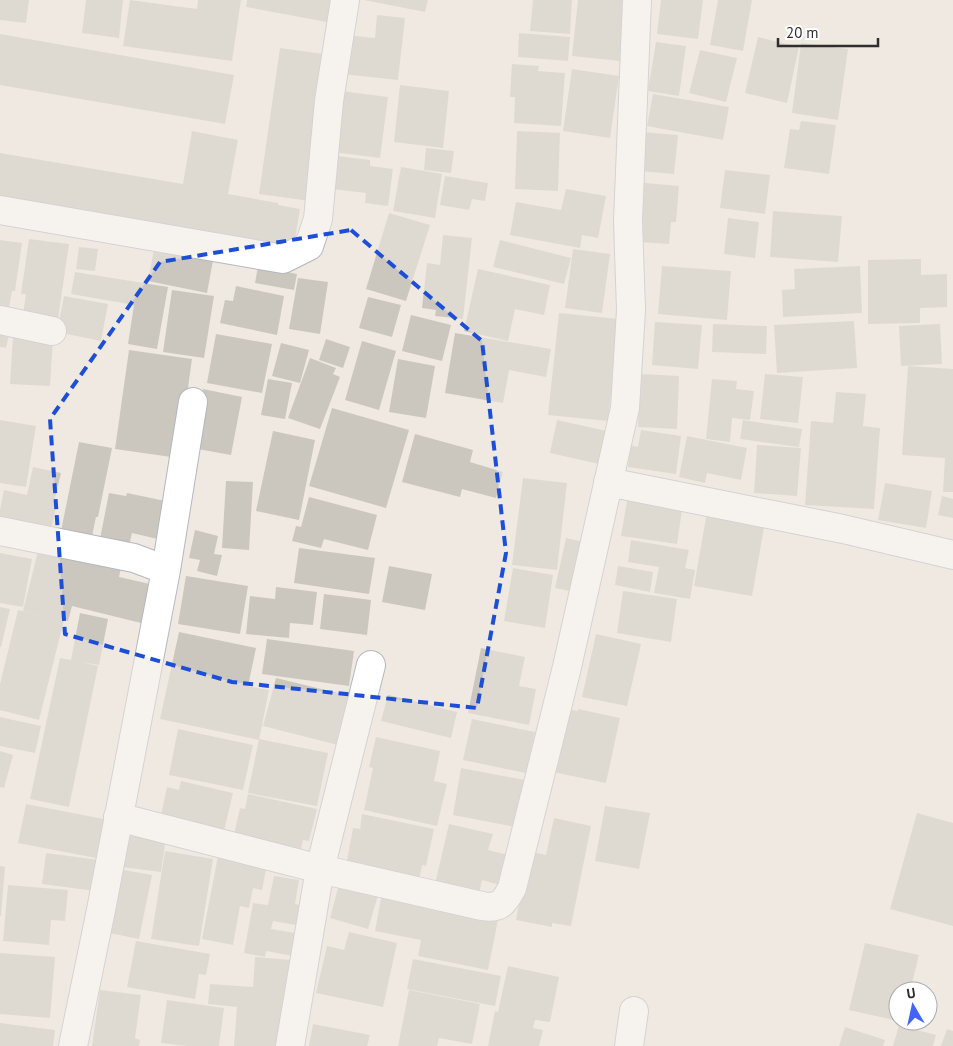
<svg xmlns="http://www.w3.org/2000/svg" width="953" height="1046" font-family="'PT Sans',sans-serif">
<rect width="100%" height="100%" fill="#efe9e1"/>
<path fill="#cbc7bf" d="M0 0H29L26 23 0 20Z
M86 0H123L119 38 82 33Z
M130 0 197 9 198 0H241L232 61 123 46Z
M247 0H336L332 23 246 7Z
M364 0H428L425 12Z
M533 0H572L570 34 530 31Z
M578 0H625L620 61 572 56Z
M661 0H703L698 39 657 34Z
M718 0H752L743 51 710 45Z
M377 15 405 18 398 80 342 74 346 35 375 38Z
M519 33 570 37 568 61 518 57Z
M0 34 234 75 225 124 0 85Z
M758 37 799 47 787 103 745 93Z
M656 42 686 46 679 96 648 91Z
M801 43 848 49 838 120 792 113Z
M280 48 331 55 310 201 259 194Z
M700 50 737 58 726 102 689 93Z
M512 64 539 66 538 71 565 73 561 126 514 123 515 97H510Z
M572 69 619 76 610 138 563 131Z
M400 85 449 91 443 148 394 142Z
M341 91 388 97 380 158 333 152Z
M653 94 729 107 723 140 647 126Z
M801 121 836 125 829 174 784 168 790 129 799 130Z
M192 131 238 140 228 194 278 203V205L300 209 293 250 0 199V153L183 184Z
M517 131 560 133 558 191 515 189Z
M642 132 678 135 674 174 639 171Z
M426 148 454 151 451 173 424 170Z
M337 156 370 160V166L393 169 388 206 365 203 366 193 332 189Z
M401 167 442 174 435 218 393 211Z
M725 170 770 175 765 214 720 208Z
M445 176 488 183 485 201 472 199 469 210 440 205Z
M635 182 679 186 676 222H671L669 244 638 242Z
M566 189 606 196 598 238 582 235 580 248 510 235 516 202 561 210Z
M773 211 842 216 838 262 770 257Z
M389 213 430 225 406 301 366 289Z
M728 218 759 222 755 258 724 254Z
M443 235 472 238 463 319 435 316 436 310 422 308 427 263 440 265Z
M29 239 69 244 57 326 22 321 26 294H21Z
M0 240 22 243 15 291H12L8 313 0 312Z
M500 240 571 258 564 284 493 267Z
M155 244 214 255 207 293 148 281Z
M79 247 98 249 95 271 76 269Z
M573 249 610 254 602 313 565 308Z
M921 259V275L947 274V307L920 308V323L868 324V260Z
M258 266 297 274 294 290 255 283Z
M662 266 731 271 727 320 658 314Z
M860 266 862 313 783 317 782 290 795 289 794 269Z
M478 269 550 285 544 315 515 309 508 341 464 331Z
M75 272 168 287 157 349 128 344 134 305 71 294Z
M298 278 328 282 320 334 289 329Z
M236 286 284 296 277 335 220 323 225 300 233 301Z
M172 290 214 296 204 358 163 352Z
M64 296 108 304 101 341 57 332Z
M368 297 401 305 392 337 359 328Z
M559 313 619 319 608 421 548 415Z
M411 315 451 325 442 361 402 351Z
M854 321 857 368 777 373 774 325Z
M655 322 702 325 698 369 652 365Z
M0 324 11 327 6 348 0 347Z
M713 324 767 326 766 354 712 352Z
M940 324 942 364 901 366 899 326Z
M455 333 551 349 546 377 509 370 503 403 445 393Z
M216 334 272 344 262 393 207 383Z
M13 335 53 337 50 386 10 384Z
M326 339 350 347 343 368 319 360Z
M362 341 396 351 379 410 345 400Z
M281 343 309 350 300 383 272 376Z
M129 350 192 359 178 458 115 449Z
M310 358 336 368 333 374 340 377 320 429 288 418Z
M398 359 435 366 426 418 389 412Z
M908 366 953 369V492H943L945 458 902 455Z
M641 374 679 376 677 429 638 427Z
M765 374 803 377 798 423 760 419Z
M268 379 292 383 285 419 261 415Z
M712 379 737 381 736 389 754 391 750 420 732 418 730 442 706 439Z
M203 389 242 397 231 455 192 448Z
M836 392 866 394 863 426 880 428 874 509 805 505 811 421 833 423Z
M332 408 409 430 386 508 309 486Z
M0 420 36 426 26 487 0 483Z
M557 420 607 431 599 464 550 453Z
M743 420 802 429 799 447 740 439Z
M641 430 681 436 676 474 628 467 630 445 638 447Z
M273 431 315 440 299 520 256 511Z
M415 434 473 450 470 462 503 472 496 498 462 489 460 497 402 482Z
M687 436 747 448 741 480 707 473 705 483 679 477Z
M79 442 112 448 98 517H96L91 541 60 536Z
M757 445 801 448 797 496 754 493Z
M33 467 61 473 54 501 57 502 50 534 0 524V510L4 490 27 495Z
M523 478 567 483 557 570 512 565Z
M226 481 253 482 249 550 222 548Z
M885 483 932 491 926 528 878 520Z
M109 493 126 496 127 493 170 502 162 540 132 533 128 550 99 544Z
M628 495 683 503 677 544 621 536Z
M942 496 953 499V518L938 515Z
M309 497 377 515 368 550 324 539 321 548 292 541 296 526 301 527Z
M707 512 765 522 752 596 694 586Z
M195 530 218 536 214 554 222 555 217 576 197 571 200 560 189 558Z
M566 538 589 543 579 593 555 588Z
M631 540 689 550 685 568 695 570 690 599 654 593 659 567 628 562Z
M39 547 121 567 119 577 150 584 141 623 72 606 68 621 64 620 39 720 0 710V684L18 610 52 618 23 611Z
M299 548 375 558 369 594 294 583Z
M0 553 32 559 23 607 0 603Z
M389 566 432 574 425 610 382 602Z
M618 566 653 572 650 592 615 585Z
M513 568 553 575 545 628 504 621Z
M186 576 248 586 240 634 178 624Z
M276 587 317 592 313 625 290 623 289 638 246 634 250 596 275 599Z
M623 591 677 599 671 642 617 633Z
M324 594 371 600 367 635 320 629Z
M0 607 10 609 1 647H0Z
M80 613 108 619 99 665 81 662 98 666 69 807 30 799 60 658 71 660Z
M179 632 256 648 248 686 269 690 259 740 160 719Z
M596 634 641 644 627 706 582 697Z
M267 639 354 651 349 686 262 674Z
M481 648 525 657 519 686 536 689 529 725 468 713Z
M276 678 350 696 338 745 263 726Z
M388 695 457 712 451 738 381 721Z
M562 708 578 711V709L620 718 606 783 548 771Z
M0 717 41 726 35 753 0 746Z
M472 719 535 732 526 773 463 760Z
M178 729 253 745 243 790 169 775Z
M376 737 440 751 434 781 447 784 437 826 364 810 373 768 369 767Z
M259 739 328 753 317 806 248 793Z
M0 751 13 755 4 788 0 787Z
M461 768 525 780 515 827 453 815Z
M181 781 233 793 223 835 160 820 167 787 179 790Z
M248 794 317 809 309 841 303 840 299 857 232 843 240 808 245 809Z
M26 804 109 820 101 859 18 843Z
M605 806 650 813 639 869 595 861Z
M917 813 953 823V926L890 909Z
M362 814 434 829 426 866 422 865 419 880 346 866 353 828 360 829Z
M554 818 591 826 571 926 552 923V927L516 920 529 851 546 855Z
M449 824 493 834 488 850 512 856 504 886 482 880 478 898 434 888Z
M128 831 166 837 161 872 122 867Z
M165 851 213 859 199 946 151 939Z
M219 851 268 860 262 890 253 888 249 908 240 906 233 945 202 939Z
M46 853 99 860 95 891 42 884Z
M0 866 5 867 1 916H0Z
M118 869 152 875 139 939 105 932Z
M274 876 299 880 295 904 305 906 301 926 273 921 271 929 302 934 298 957 266 951 265 957 244 953 253 903 268 905Z
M340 881 379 892 368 929 330 918Z
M8 885 68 890 65 921 51 920 49 945 3 941Z
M382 893 499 915 488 970 418 956 421 940 375 931Z
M349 932 397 943 383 1007 316 993 327 946 344 950Z
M136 941 210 954 206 975 199 974 195 999 127 987Z
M865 943 919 955 910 991H898V1021L849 1010Z
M0 953 55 957 50 1018 0 1014Z
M255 957 291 960 284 1046H234L237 1007 208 1004 210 984 253 987Z
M413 959 501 976 495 1006 407 989Z
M508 966 559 977 550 1022 535 1020 533 1028 543 1030 539 1046H488L495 1011 498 1012Z
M100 990 141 995 135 1038 140 1040 139 1046H92Z
M409 990 480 1004 472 1044 439 1038 437 1046H398Z
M167 1000 224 1008 219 1046H187L161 1043Z
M0 1023 55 1030 53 1046H0Z
M313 1024 370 1035 367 1046H309Z
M899 1025 936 1035 933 1046H893Z
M845 1027 885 1040 883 1046H839Z
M947 1029 953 1031V1046H941Z"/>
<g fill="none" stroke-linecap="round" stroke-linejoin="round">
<defs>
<path id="minor" d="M0 210 283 259 309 246 318 219 329 101 345 0
M0 320 52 331
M608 482 843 529 953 555
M0 531 134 558 166 570
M118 817 320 869 482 906C500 909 504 903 512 888L567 667 625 408 631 310 628 221 637 0
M73 1046 101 910 166 570 193 402
M290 1046 320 869 371 665
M629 1046 634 1011"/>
</defs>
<use href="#minor" stroke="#b4b7c1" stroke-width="30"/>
<use href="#minor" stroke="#fff" stroke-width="28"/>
</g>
<path d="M0 0H953V1046H0ZM351 230 482 341 506 553 477 708 232 682 65 634 50 419 160 262Z" fill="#efe9e1" fill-opacity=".55" fill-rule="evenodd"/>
<path fill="none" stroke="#1d4ed8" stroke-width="4" stroke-dasharray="10 6" stroke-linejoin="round" d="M351 230 482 341 506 553 477 708 232 682 65 634 50 419 160 262Z"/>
<g transform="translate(913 1006) rotate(351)"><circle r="24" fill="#ffffff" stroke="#ababab"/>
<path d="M0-4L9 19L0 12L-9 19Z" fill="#4264fb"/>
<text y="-8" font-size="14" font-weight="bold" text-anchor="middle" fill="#2e2e2e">U</text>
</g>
<path d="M778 38v8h100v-8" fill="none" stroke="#2e2e2e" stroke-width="2.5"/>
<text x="786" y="38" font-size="15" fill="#2e2e2e" stroke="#ffffff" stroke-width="4" paint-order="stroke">20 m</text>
</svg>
